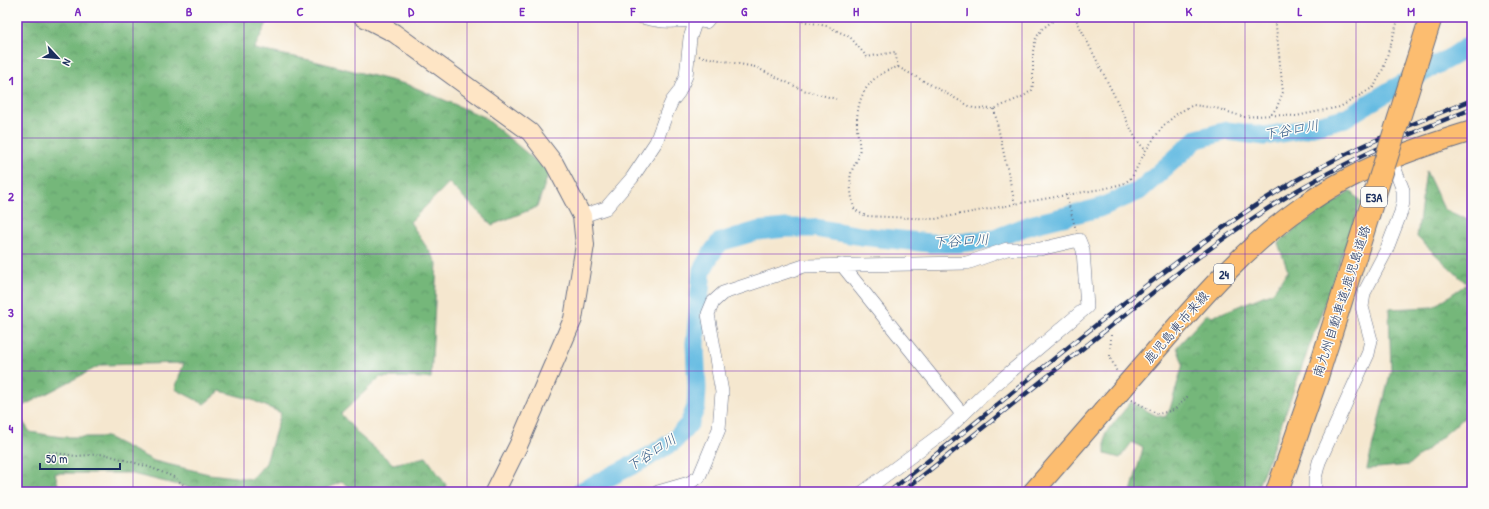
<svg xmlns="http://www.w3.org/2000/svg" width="1489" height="509" font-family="'Patrick Hand','Klee One',sans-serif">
<defs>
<pattern id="forest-crowns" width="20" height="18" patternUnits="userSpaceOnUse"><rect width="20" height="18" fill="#74b77a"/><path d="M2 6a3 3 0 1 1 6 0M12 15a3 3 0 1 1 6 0" fill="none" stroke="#5e9567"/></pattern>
</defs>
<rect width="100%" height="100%" fill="#fdfcf7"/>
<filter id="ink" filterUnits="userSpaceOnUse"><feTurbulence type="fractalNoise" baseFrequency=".025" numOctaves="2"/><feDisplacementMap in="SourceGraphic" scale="8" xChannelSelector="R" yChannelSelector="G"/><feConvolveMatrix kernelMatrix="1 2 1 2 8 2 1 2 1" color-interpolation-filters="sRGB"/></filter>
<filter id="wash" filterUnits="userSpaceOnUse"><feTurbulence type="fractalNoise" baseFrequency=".012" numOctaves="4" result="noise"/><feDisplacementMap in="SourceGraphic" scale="16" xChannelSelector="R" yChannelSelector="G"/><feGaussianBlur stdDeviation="0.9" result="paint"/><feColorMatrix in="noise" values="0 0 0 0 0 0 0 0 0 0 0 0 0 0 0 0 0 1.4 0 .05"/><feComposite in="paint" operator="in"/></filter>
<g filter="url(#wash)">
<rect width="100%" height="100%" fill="#f5e7cf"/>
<path fill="url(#forest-crowns)" stroke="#48736c" d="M17 17H270L254 49 310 60 409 85 484 117 549 172 537 207 492 225 449 183 410 222 437 263 431 378 380 377 341 414 359 435 393 464 426 457 446 485 444 492H359L341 482 320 492H208L128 473H55L60 492H17V413L30 432 61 437H107L154 461 209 474 252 479 266 463 281 413 250 399 220 391 204 404 175 389 184 363 101 365 17 409Z
M1426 171 1444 209 1472 222V411L1409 465 1367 469 1391 370 1389 309 1433 307 1467 284 1417 237Z
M1351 191 1361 202 1275 442 1256 492H1131L1143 448 1132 442 1120 458 1105 454V434L1131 402 1155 415 1165 417 1170 409 1183 364 1177 347 1207 314 1212 317 1273 292 1288 271 1278 243 1295 229Z"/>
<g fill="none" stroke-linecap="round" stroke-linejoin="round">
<path stroke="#65bbe2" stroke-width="19" d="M580 492 648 457 674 441 689 424 696 407 697 388 695 344 702 270 711 254 720 242 757 231 785 228H815L861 236 930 243H958L994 239 1030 225 1099 208 1139 191 1197 139 1227 131 1265 136 1294 131 1345 118 1391 90 1453 56 1472 43"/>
</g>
</g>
<g filter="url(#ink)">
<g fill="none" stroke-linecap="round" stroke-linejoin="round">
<defs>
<path id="street" d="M642 17C653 20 663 22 674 21 685 21 695 19 706 22L710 17
M582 216 606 208 632 178 656 142 667 112 672 101 679 92 686 76 690 38 696 20
M842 265 962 414
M658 492 689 483 699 477 719 429 722 392 708 314 713 302 723 293 804 266 967 263 1007 249H1040L1079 240 1083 250 1087 307 983 395 949 428 863 492
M1315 492V478L1319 462 1368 354 1371 340 1362 307 1364 293 1386 251 1401 212 1403 202V190L1391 159"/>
<path id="secondary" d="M363 17 394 33 530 132 554 163 582 216 585 245 573 319 518 446 495 492"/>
<path id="primary" d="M1033 492C1075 444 1116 396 1158 348 1202 297 1246 246 1302 207 1352 170 1413 149 1472 131"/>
<path id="highway" d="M1277 492 1317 377"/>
</defs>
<use href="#street" stroke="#676f86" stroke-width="14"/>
<use href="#secondary" stroke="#676f86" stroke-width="20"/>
<use href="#primary" stroke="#676f86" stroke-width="22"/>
<use href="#highway" stroke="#676f86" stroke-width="24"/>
<path stroke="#676f86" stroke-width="2" stroke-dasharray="1 3" stroke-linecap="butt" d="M791 17 797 20 827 26 850 37 867 57 895 52 898 67
M1075 17 1136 139 1145 150
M699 56 755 67 803 90 836 99
M994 109 1015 204 1107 188 1125 183 1132 177 1146 150 1163 126 1178 113 1193 105 1216 108 1244 117 1271 115 1277 107 1283 92 1275 17
M1271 115 1296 116 1340 107 1374 87 1383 69 1399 17
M1066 195 1076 230
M1015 204 935 219 866 216C862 214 857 212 854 208 852 202 849 180 851 174 852 167 858 161 859 154 861 146 857 135 857 127 856 97 868 75 898 67L973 108 994 109 1024 96 1032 90 1033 83V51L1036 38 1042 29 1058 17
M1111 335 1110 357 1117 372
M1132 400 1158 414 1174 410 1189 395
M49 452 76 456 104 454 149 467 174 477 192 492"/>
<use href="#street" stroke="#fff" stroke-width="13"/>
<use href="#secondary" stroke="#fee5c5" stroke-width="18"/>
<use href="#primary" stroke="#fcbd6f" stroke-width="20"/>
<use href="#highway" stroke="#fcbd6f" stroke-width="22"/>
<defs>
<path id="rail" d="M889 492C973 426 1054 357 1138 292 1189 253 1239 213 1295 181 1351 149 1411 124 1472 100
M902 492C972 437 1041 381 1111 326 1171 278 1230 230 1296 191 1352 158 1412 132 1472 109"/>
</defs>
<use href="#rail" stroke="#1b2f5e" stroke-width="4.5"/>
<use href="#rail" stroke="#fdfcf7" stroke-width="3" stroke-dasharray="9" stroke-linecap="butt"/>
<defs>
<path id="highway-bridge" d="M1317 377 1431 17"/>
</defs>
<use href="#highway-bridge" stroke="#676f86" stroke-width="24" stroke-linecap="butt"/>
<use href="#highway-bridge" stroke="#fcbd6f" stroke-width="22"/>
</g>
</g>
<path fill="none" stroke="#7b2cbf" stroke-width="1" stroke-opacity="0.55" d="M133 17V492M244 17V492M355 17V492M467 17V492M578 17V492M689 17V492M800 17V492M911 17V492M1022 17V492M1134 17V492M1245 17V492M1356 17V492M17 138H1472M17 254H1472M17 371H1472"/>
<g text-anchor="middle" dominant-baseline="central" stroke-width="3" stroke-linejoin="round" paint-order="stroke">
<g fill="#fdfcf7" stroke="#5f6c8c" stroke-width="1">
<rect x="1361" y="187" width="26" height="20" rx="3"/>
<rect x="1214" y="264" width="20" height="20" rx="3"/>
</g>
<g font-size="12" font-weight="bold" fill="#1b2f5e">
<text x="1374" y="197">E3A</text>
<text x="1224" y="274">24</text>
</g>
<g font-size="13" fill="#1b2f5e" stroke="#fdfcf7">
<text transform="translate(1341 301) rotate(-72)">南九州自動車道;鹿児島道路</text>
<text transform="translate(1176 327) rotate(-49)">鹿児島東市来線</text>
</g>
<g font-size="14" font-style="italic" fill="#315986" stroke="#fdfcf7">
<text transform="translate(1291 129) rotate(-10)">下谷口川</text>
<text transform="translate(961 240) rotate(-3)">下谷口川</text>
<text transform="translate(651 452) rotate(-33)">下谷口川</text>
</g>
</g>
<rect width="1489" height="509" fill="none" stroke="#fdfcf7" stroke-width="44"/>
<g transform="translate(58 58) rotate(116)" stroke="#fdfcf7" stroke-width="3" paint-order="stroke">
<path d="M0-3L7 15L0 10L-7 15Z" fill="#1b2f5e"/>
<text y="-6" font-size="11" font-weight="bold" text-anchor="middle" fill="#1b2f5e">N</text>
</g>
<path d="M40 463v6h80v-6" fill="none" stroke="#1b2f5e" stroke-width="2"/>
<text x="46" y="463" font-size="12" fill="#1b2f5e" stroke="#fdfcf7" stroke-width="3" paint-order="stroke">50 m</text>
<rect x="22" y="22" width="1445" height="465" fill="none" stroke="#7b2cbf" stroke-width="1.5"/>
<g font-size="13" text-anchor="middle" font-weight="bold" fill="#7b2cbf">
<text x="78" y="16">A</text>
<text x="189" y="16">B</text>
<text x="300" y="16">C</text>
<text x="411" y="16">D</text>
<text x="522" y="16">E</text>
<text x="633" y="16">F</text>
<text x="744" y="16">G</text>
<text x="856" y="16">H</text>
<text x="967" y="16">I</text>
<text x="1078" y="16">J</text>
<text x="1189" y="16">K</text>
<text x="1300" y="16">L</text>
<text x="1411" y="16">M</text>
<text x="11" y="85">1</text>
<text x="11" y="201">2</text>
<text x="11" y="317">3</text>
<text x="11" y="433">4</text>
</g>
</svg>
